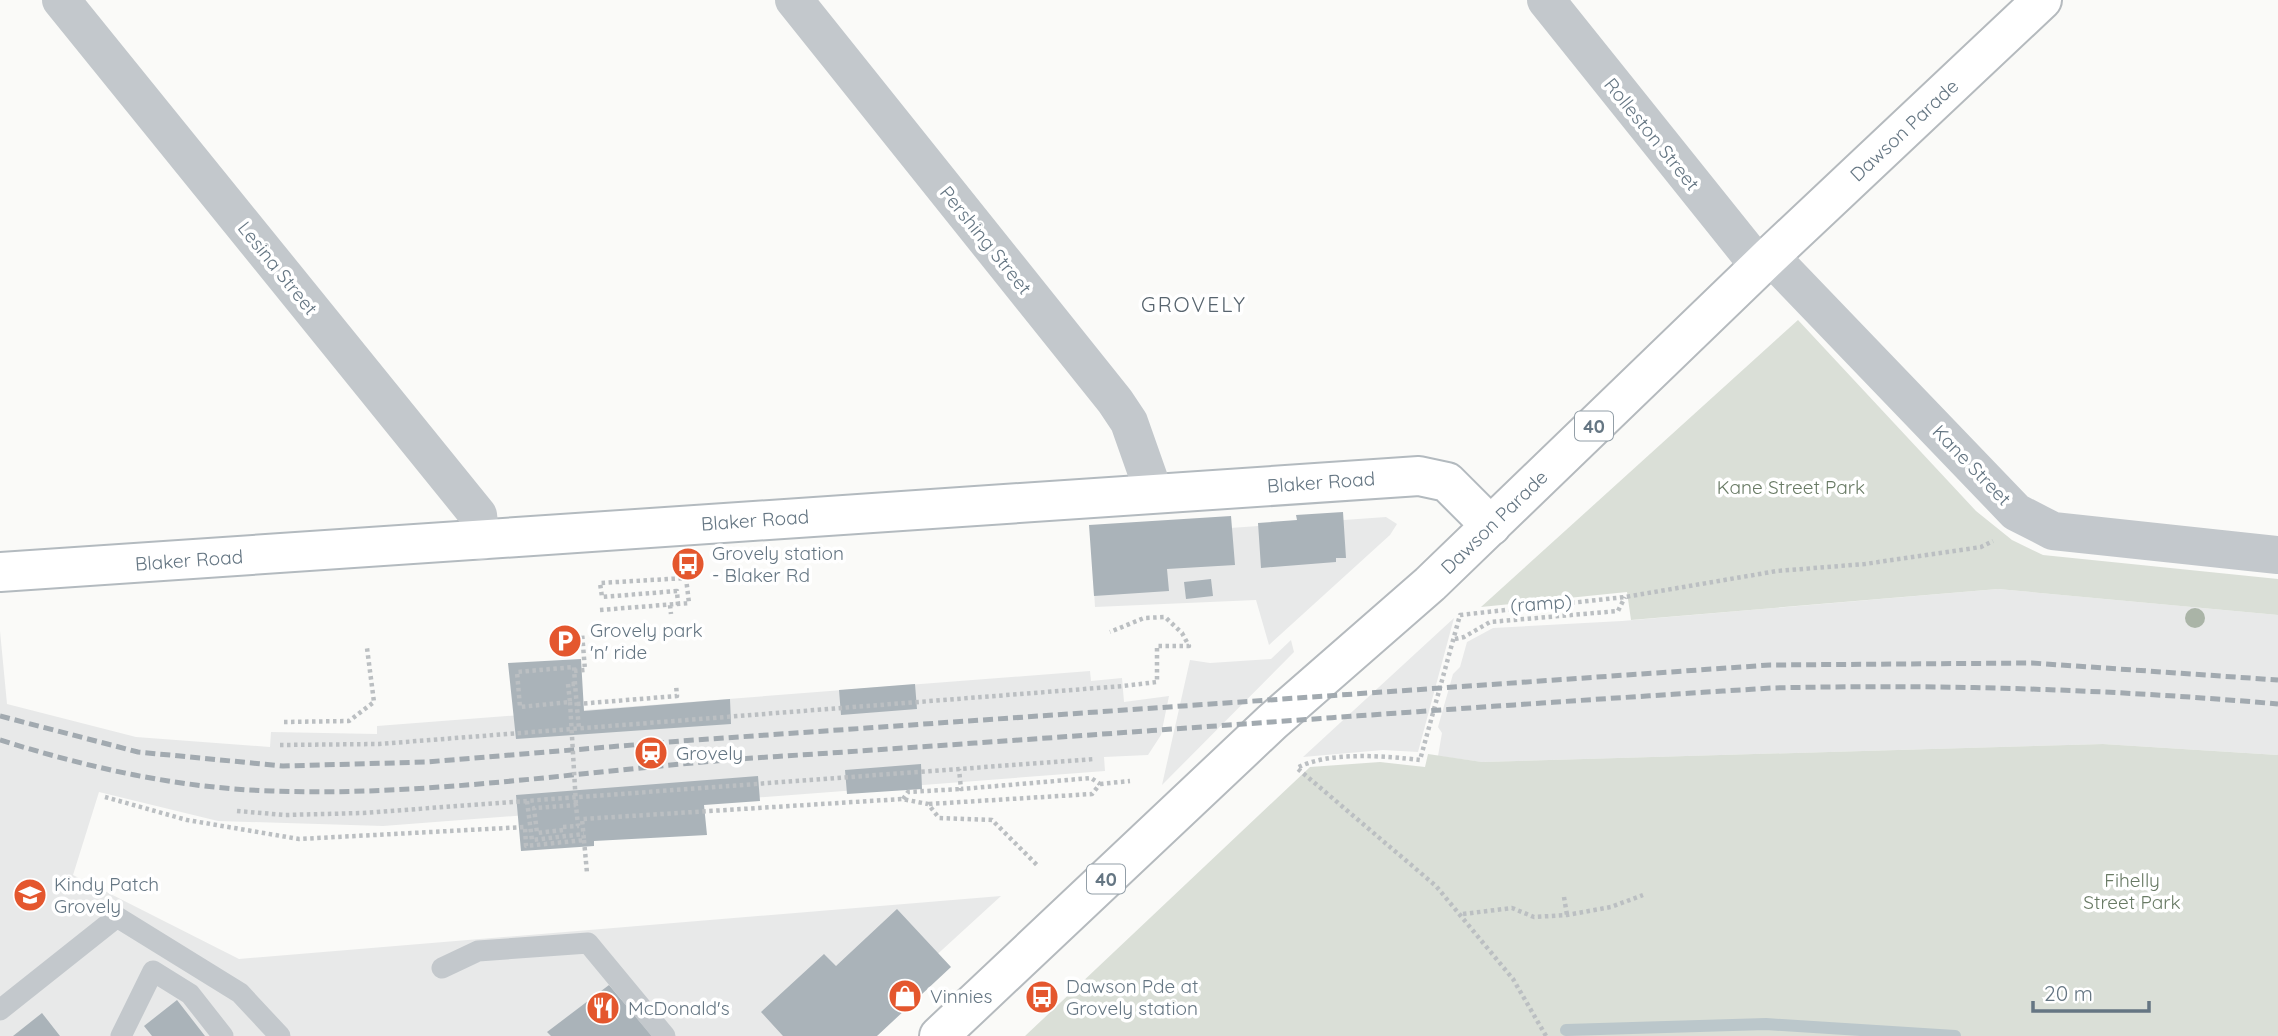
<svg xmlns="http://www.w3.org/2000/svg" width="2278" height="1036" font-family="Quicksand,sans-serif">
<rect width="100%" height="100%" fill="#fafaf8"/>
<path fill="#e8e9e9" d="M1386 517 1397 524 1390 535 1269 645 1256 600 1095 607 1091 538Z
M1998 589 2278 615V755L2103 744 1482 762 1438 756 1442 733 1438 727 1453 674 1460 667 1467 642 1493 628 1622 621Z
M1454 618 1418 752 1383 750 1303 757Z
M0 631 7 704 136 737 270 747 271 732 377 734V726L1090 671 1091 681 1122 678 1124 702 1169 696 1161 735 1148 755 1104 757 1105 771 383 826 218 821 99 792 73 875 239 959 1001 896 848 1036H0Z
M1291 640 1294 652 1162 785 1190 660 1210 663 1271 659Z"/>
<path fill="#dadfd7" d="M1798 320 1976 511 2012 540 2043 555 2278 579V615L1998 589 1631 620 1627 592 1481 607Z
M2103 744 2278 755V1036H1025L1310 767 1380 762 1425 767 1428 754 1482 762Z"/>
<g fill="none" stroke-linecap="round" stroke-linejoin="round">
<path stroke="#bbc7cb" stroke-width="12" d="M1566 1030 1766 1024 1955 1036"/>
</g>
<path fill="#aab3b9" d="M1343 512 1346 558H1336V562L1261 568 1258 523 1297 520 1296 515Z
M1231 516 1235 565 1167 569 1169 591 1094 596 1089 525Z
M1211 579 1213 596 1186 599 1184 582Z
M581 659 584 711 730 699 731 724 516 739 508 663Z
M915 684 917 709 841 715 839 690Z
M921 764 922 789 847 794 845 770Z
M758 776 760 801 704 805 707 835 594 841V846L521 851 516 795Z
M897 909 951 967 877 1036H783L761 1012 824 954 836 966Z
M609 985 652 1036H551L547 1032Z
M177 1000 205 1036H152L144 1026Z
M42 1013 60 1036H13Z"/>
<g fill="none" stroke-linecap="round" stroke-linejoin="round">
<defs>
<path id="secondary" d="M0 572 1419 476 1447 482 1491 526"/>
<path id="primary" d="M939 1036 1272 722 1430 584 1770 256 2042 0"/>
</defs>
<use href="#secondary" stroke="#b3babf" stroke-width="42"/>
<use href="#primary" stroke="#b5babe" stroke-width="42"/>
<path stroke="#bbbfc2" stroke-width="4.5" stroke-dasharray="3.5 3.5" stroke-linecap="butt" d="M670 605 671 614
M678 605 677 591 602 597 600 583 686 578 684 565
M600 610 689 603 686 578
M1455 639 1464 637 1490 622 1618 611 1625 597
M574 671 585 670 582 633
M575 684H568L570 702 520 707 517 672 574 667C575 687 577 708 579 728
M577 704 677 696 676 685
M284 722 349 721 374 702 367 648
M280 745 379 744 1123 686 1157 682V646H1189L1182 633 1165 617 1144 618 1110 632
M1100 784 1130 781
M105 797 187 820 299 839 525 827 526 846 584 840 582 819 902 799 928 804 939 818 992 820 1038 866
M903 799 908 792 961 789
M527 801 532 840 584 834
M929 804 1092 794 1100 784 1091 778 961 789 959 769
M237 811 285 815 363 813 1094 759
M563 827 579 826
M563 830 537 833 534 808 576 805 578 826
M584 840 587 873
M1564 897 1567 915
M1463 914 1512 908 1534 917 1567 915 1611 907 1643 895
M1546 1036 1513 979 1436 886 1297 768C1328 751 1386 756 1420 760L1460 615 1625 597 1777 571 1865 564 1981 547 1993 541"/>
<path stroke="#c3c8cc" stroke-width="21" d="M442 968 478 951 588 943 665 1036
M0 1010 117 917 240 993 280 1036
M121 1036 153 971 190 994 223 1036"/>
<path stroke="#c3c8cc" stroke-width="38" d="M61 0 478 515 481 541
M794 0 1115 401 1129 422 1154 493
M1546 0 1759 266
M1770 256 2016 512 2053 531 2278 555"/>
<use href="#secondary" stroke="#fff" stroke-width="38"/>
<use href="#primary" stroke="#fff" stroke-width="38"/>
<path stroke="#a2aab0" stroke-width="5" stroke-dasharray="10 5" stroke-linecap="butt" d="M0 716 138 752 283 766 426 762 681 741 1770 665 2032 663 2278 680
M0 740C90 768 177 788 272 791 433 797 594 769 754 758 1093 736 1432 709 1772 688 1941 684 2109 689 2278 704"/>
<path stroke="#bbbfc2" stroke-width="4.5" stroke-dasharray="3.5 3.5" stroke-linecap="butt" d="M570 702 576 805"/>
</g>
<circle fill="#aab4a7" cx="2195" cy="618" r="10"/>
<defs>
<symbol id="bus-disc" viewBox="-11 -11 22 22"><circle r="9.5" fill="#e4572e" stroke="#fff"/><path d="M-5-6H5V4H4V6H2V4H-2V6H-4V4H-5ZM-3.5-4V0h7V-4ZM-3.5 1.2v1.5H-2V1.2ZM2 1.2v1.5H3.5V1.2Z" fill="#fff"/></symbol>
<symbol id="parking-disc" viewBox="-11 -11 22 22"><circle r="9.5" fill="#e4572e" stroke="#fff"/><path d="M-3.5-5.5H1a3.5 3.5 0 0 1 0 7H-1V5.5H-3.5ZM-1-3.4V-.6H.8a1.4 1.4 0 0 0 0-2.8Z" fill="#fff"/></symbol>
<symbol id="station-disc" viewBox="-11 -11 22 22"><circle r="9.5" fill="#e4572e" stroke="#fff"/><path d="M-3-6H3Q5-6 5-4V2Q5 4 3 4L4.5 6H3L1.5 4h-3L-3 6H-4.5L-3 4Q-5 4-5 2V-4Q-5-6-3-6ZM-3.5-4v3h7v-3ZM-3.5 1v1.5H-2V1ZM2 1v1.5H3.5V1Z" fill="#fff"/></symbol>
<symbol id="school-disc" viewBox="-11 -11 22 22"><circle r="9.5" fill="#e4572e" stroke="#fff"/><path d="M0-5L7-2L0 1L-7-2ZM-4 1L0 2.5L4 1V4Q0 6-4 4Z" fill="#fff"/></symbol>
<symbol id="shop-disc" viewBox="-11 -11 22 22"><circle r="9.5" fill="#e4572e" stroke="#fff"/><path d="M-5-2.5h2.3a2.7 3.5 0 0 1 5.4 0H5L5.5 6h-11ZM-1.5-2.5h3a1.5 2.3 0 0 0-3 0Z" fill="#fff"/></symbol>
<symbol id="restaurant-disc" viewBox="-11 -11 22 22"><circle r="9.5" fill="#e4572e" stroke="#fff"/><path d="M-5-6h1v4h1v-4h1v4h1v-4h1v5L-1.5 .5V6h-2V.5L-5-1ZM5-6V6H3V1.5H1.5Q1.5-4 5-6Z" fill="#fff"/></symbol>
</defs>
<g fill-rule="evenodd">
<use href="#bus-disc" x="669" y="545" width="38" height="38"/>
<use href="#parking-disc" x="546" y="622" width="38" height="38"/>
<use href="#station-disc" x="632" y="734" width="38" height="38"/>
<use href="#school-disc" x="11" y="876" width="38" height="38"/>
<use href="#shop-disc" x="886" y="977" width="38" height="38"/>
<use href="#bus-disc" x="1023" y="978" width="38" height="38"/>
<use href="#restaurant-disc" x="584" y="989" width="38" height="38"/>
</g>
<g text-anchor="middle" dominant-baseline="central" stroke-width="7" stroke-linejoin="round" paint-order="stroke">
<g fill="#fff" stroke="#939fa8" stroke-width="2">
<rect x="1575" y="411.5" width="38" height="29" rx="5"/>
<rect x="1087" y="864.5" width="38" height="29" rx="5"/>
</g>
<g font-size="18" font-weight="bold" fill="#657683">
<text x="1594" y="426">40</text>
<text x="1106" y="879">40</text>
</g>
<g font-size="19" fill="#657683" stroke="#fff">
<text transform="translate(1904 130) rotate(-43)">Dawson Parade</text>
<text transform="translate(1652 134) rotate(51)">Rolleston Street</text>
<text transform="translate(986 240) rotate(51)">Pershing Street</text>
<text transform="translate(278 268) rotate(51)">Lesina Street</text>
<text transform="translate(1972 465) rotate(46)">Kane Street</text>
<text transform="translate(1321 482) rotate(-4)">Blaker Road</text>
<text transform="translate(755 520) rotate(-4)">Blaker Road</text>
<text transform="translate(1494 522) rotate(-44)">Dawson Parade</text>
<text transform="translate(189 560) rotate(-4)">Blaker Road</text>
<text transform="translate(1541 603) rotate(-4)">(ramp)</text>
</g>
<g font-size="19" fill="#687a64" stroke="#fff">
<text x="1791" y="487">Kane Street Park</text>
<text x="2132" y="880">Fihelly<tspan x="2132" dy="22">Street Park</tspan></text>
</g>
<g font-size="19" fill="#657683" stroke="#fff" text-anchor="start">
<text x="712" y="553">Grovely station<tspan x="712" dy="22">- Blaker Rd</tspan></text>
<text x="590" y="630">Grovely park<tspan x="590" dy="22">'n' ride</tspan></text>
<text x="676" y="753">Grovely</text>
<text x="54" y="884">Kindy Patch<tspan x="54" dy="22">Grovely</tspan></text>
<text x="1066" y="986">Dawson Pde at<tspan x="1066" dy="22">Grovely station</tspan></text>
<text x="930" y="996">Vinnies</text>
<text x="628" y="1008">McDonald's</text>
</g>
<g font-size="21" letter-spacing="2" fill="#57646e" stroke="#fff">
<text x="1194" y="304">GROVELY</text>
</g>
</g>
<path d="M2033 1001v10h116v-10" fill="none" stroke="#657683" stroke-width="3.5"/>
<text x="2044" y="1001" font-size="21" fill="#657683" stroke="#ffffff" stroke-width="5" paint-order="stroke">20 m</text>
</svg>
